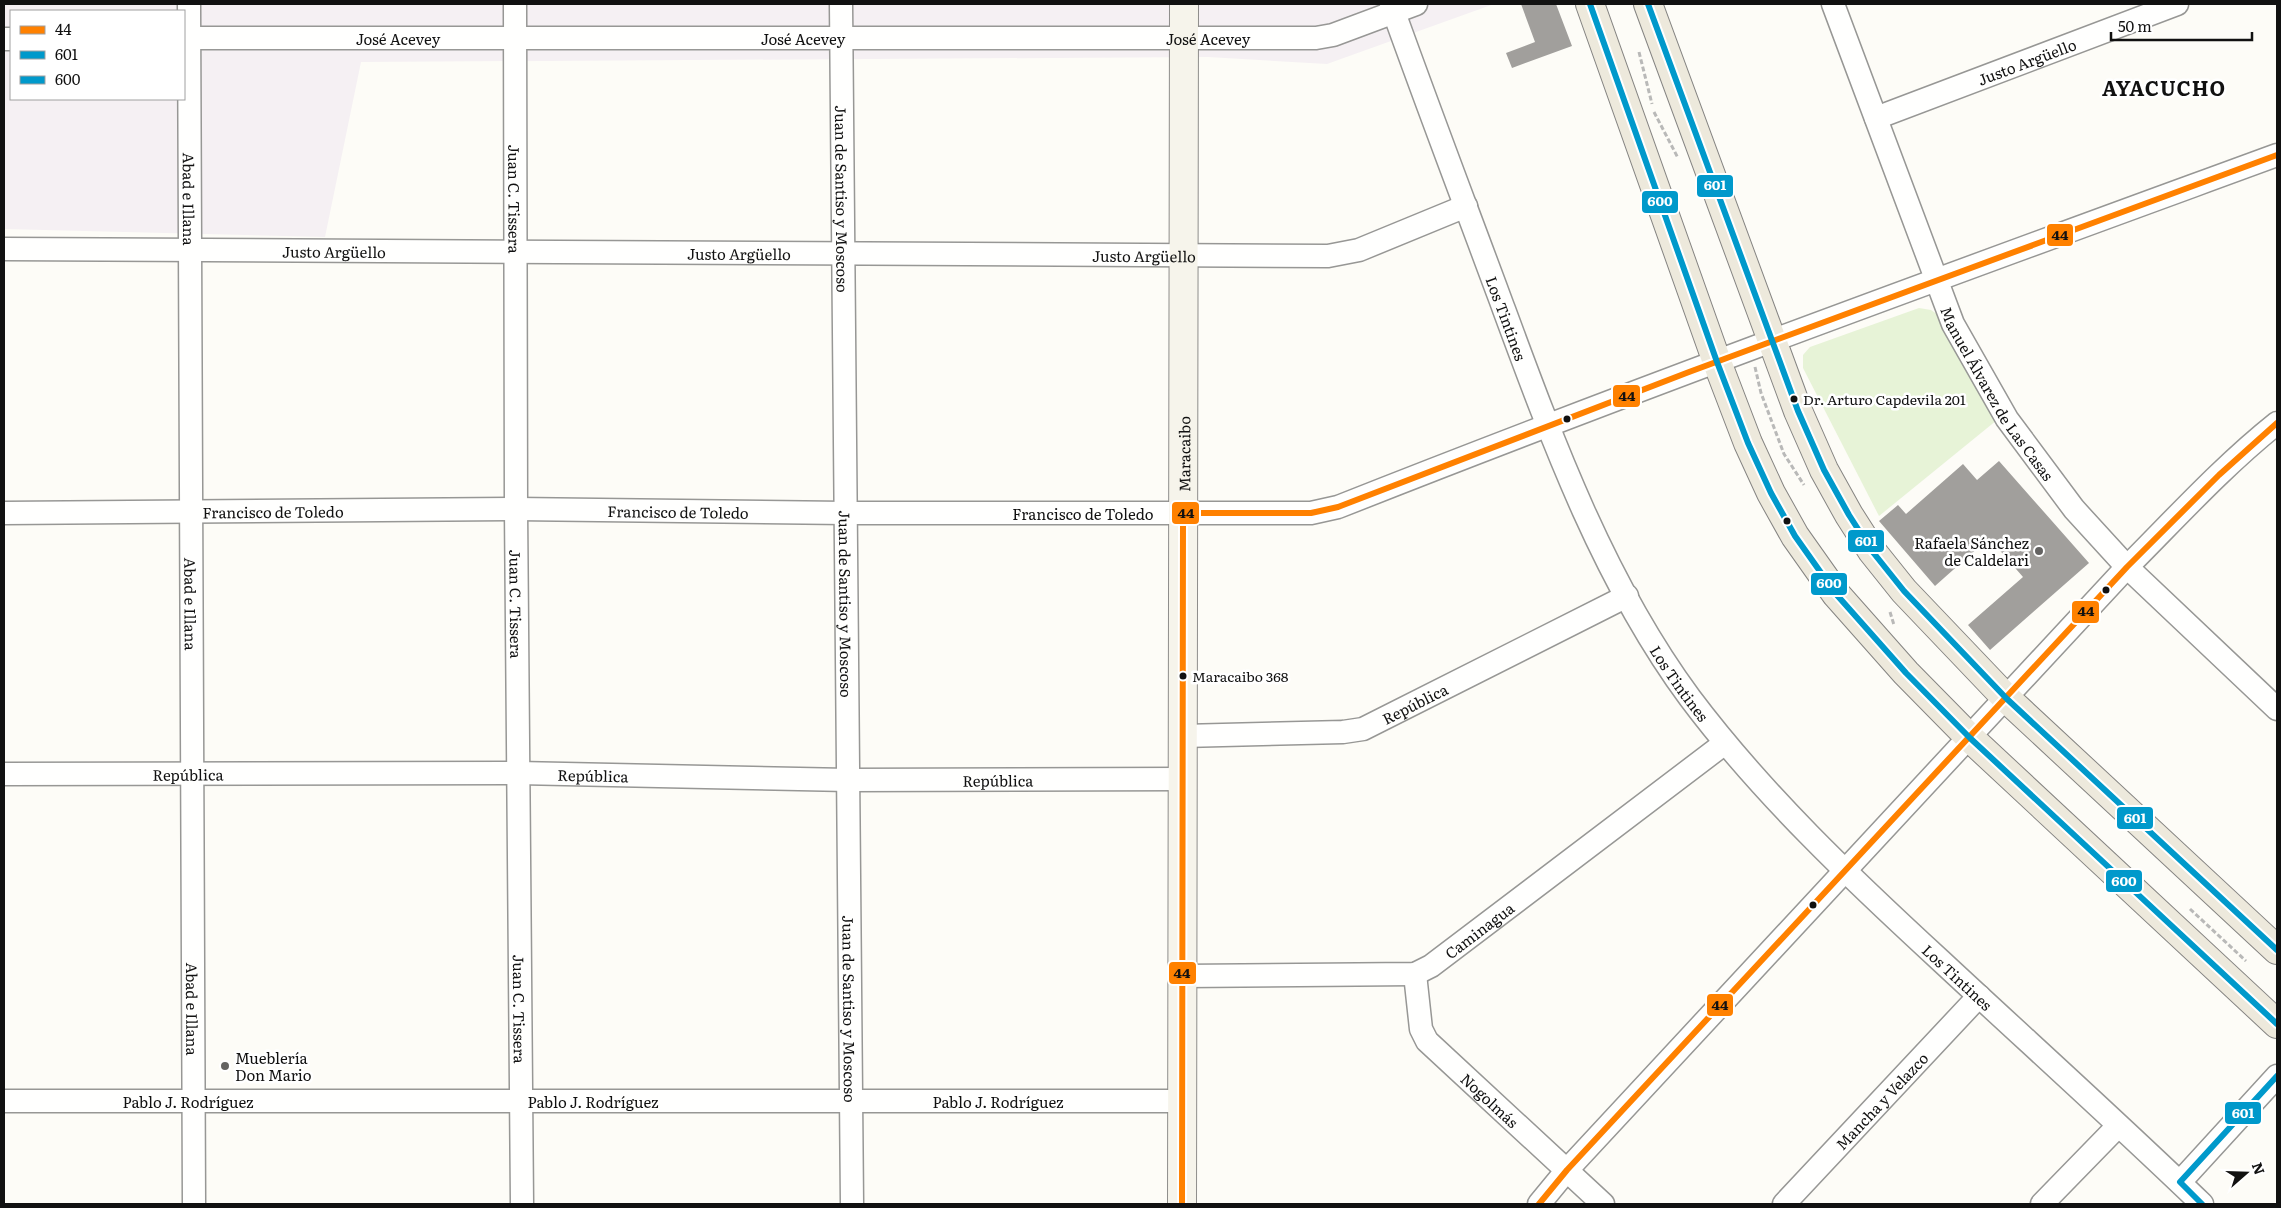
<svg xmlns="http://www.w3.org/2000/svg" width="2281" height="1208" font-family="Literata,serif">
<rect width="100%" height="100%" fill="#fdfcf7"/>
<path fill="#f5f0f3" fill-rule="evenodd" d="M4 4H1494L1327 64 1208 57 361 62 325 237 4 229ZM11 11H184V99H11Z"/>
<path fill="#e7f3d7" d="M1919 308 1931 310 1941 317 1997 420 1879 516 1803 368V355L1810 347Z"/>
<path fill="#a19f9c" d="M1521 4H1556L1572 46 1512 68 1506 53 1535 42Z
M1999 461 2089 563 1990 650 1968 625 2023 577 1989 538 1935 586 1879 521 1898 505 1906 514 1963 464 1977 480Z"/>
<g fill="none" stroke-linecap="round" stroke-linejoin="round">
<defs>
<g id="minor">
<path id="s1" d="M189 4 194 1204"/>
<path id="s2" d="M515 4 516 509 522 1204"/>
<path id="s3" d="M841 4 852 1204"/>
<path id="s4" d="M1391 4C1426 102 1463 199 1499 296 1550 434 1602 579 1690 698 1762 794 1853 880 1941 961 2028 1042 2117 1122 2202 1204"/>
<path id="s5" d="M1833 4 1953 324 2007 419 2074 509 2127 567 2277 709"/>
<path id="s6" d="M184 38H1316L1333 35 1416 4"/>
<path d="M4 39H11"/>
<path id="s7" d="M1876 118 2177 4"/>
<path id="s8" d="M4 249 1328 256 1359 250 1466 206"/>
<path id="s9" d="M4 513 516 509 846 513H1311L1338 507C1649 384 1963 270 2277 155"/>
<path id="s10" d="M1183 736 1343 732 1363 729 1627 596"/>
<path id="s11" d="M4 774 518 773 848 780 1183 779"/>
<path id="s12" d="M1415 974 1421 1029 1427 1041 1603 1204"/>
<path id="s13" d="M1183 976 1415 974 1431 966 1725 743"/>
<path id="s14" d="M4 1101H1182"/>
<path d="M2180 1182 2277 1076"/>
<path d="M1539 1204 1567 1170 2127 567C2176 518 2223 466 2277 423"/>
<path id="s15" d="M1784 1204 1979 996"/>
<path d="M2042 1204 2118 1126"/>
</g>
<g id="secondary">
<path id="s16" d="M1182 1204 1184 4"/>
</g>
<path id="primary" d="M1590 4 1717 362 1748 443 1771 493 1795 536 1836 594 1906 673 1970 738 2277 1024
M1648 4 1798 411 1824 470 1849 515 1872 551 1904 591 2007 699 2277 950"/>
</defs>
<use href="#minor" stroke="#979795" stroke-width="25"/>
<use href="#secondary" stroke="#8e8d8b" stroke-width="30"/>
<use href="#primary" stroke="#858482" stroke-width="30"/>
<path stroke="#b9b9b8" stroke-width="3" stroke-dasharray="5 2.5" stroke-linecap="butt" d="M1639 52 1652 104
M1654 112 1678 158
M1755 367 1761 393 1784 454 1804 485
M1890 612 1894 625
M2190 909 2246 961"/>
<use href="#minor" stroke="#fffffe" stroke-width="22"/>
<use href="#secondary" stroke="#f6f4eb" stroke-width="28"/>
<use href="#primary" stroke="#ede9dc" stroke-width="28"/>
<defs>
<path id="bus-1" d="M1182 1204 1183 513H1311L1338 507 1689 372 2277 155
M1539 1204 1567 1170 2127 567 2219 475 2277 423"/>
<path id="bus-2" d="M1648 4 1798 411 1824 470 1849 515 1872 551 1904 591 2007 699 2277 950
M2202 1204 2180 1182 2277 1076"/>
<path id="bus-3" d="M1590 4 1717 362 1748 443 1771 493 1795 536 1836 594 1906 673 1970 738 2277 1024"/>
</defs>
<use href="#bus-1" stroke="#fff" stroke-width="10"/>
<use href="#bus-2" stroke="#fff" stroke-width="10"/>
<use href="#bus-3" stroke="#fff" stroke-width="10"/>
<use href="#bus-1" stroke="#ff8100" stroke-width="6"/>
<use href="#bus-2" stroke="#0099cb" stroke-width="6"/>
<use href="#bus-3" stroke="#0099cb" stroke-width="6"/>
</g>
<g fill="#111" stroke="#fff" stroke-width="2">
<circle cx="1794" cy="399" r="4.5"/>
<circle cx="1567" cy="419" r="4.5"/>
<circle cx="1787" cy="521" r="4.5"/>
<circle cx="2106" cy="590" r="4.5"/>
<circle cx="1183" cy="676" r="4.5"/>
<circle cx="1813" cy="905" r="4.5"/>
</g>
<g fill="#646362" stroke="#fff" stroke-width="2">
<circle cx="2039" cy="551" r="5"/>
<circle cx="225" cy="1066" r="5"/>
</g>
<g text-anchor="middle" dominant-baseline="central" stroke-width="5" stroke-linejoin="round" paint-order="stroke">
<g font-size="14" fill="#111" stroke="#fff" text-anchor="start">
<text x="1803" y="399">Dr. Arturo Capdevila 201</text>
<text x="1192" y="676">Maracaibo 368</text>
</g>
<g font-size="15" fill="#111" stroke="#fff">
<text stroke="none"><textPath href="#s6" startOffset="214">José Acevey</textPath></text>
<text stroke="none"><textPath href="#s6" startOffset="619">José Acevey</textPath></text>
<text stroke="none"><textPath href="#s6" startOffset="1024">José Acevey</textPath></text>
<text stroke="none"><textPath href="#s7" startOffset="161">Justo Argüello</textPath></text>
<text stroke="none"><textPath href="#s1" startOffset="195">Abad e Illana</textPath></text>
<text stroke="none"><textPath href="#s2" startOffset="195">Juan C. Tissera</textPath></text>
<text stroke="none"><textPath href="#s3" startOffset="195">Juan de Santiso y Moscoso</textPath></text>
<text stroke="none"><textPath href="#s8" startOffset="330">Justo Argüello</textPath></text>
<text stroke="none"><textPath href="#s8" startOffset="735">Justo Argüello</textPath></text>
<text stroke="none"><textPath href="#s8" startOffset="1140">Justo Argüello</textPath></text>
<text stroke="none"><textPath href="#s4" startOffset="335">Los Tintines</textPath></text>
<text stroke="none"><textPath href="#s5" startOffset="424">Manuel Álvarez de Las Casas</textPath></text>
<text stroke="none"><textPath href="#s16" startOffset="750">Maracaibo</textPath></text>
<text stroke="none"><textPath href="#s9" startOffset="674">Francisco de Toledo</textPath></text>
<text stroke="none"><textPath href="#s9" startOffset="269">Francisco de Toledo</textPath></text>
<text stroke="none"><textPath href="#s9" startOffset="1079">Francisco de Toledo</textPath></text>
<text stroke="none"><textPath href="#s1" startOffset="600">Abad e Illana</textPath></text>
<text stroke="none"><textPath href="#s2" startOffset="600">Juan C. Tissera</textPath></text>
<text stroke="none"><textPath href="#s3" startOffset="600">Juan de Santiso y Moscoso</textPath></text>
<text stroke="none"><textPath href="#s4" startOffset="740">Los Tintines</textPath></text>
<text stroke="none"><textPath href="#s10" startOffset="238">República</textPath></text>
<text stroke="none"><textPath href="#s11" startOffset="184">República</textPath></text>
<text stroke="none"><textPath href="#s11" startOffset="589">República</textPath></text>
<text stroke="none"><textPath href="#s11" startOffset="994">República</textPath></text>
<text stroke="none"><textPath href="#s13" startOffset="310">Caminagua</textPath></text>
<text stroke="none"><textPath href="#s4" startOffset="1145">Los Tintines</textPath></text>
<text stroke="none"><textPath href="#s1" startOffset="1005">Abad e Illana</textPath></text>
<text stroke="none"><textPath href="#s2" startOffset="1005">Juan C. Tissera</textPath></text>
<text stroke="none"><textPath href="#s3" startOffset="1005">Juan de Santiso y Moscoso</textPath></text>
<text stroke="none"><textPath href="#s12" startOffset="155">Nogolmás</textPath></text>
<text stroke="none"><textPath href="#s14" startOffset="589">Pablo J. Rodríguez</textPath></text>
<text stroke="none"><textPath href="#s15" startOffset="142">Mancha y Velazco</textPath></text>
<text stroke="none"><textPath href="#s14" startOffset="184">Pablo J. Rodríguez</textPath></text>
<text stroke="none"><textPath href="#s14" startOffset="994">Pablo J. Rodríguez</textPath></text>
</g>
<g font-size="15" fill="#111" stroke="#fff" text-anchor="end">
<text x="2029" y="542">Rafaela Sánchez<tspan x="2029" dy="17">de Caldelari</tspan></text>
<text x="235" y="1057" text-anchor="start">Mueblería<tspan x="235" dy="17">Don Mario</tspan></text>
</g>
<g font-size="20" font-weight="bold" letter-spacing="1" fill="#111" stroke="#fff">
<text x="2164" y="87">AYACUCHO</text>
</g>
</g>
<g stroke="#fff" stroke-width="2">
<rect x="1696" y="174" width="38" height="24" rx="5" fill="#0099cb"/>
<rect x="1641" y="190" width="38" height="24" rx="5" fill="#0099cb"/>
<rect x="2046" y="223" width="28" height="24" rx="5" fill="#ff8100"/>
<rect x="1612" y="384" width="29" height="24" rx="5" fill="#ff8100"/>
<rect x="1171" y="501" width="29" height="24" rx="5" fill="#ff8100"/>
<rect x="1847" y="529" width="38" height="24" rx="5" fill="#0099cb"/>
<rect x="1810" y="572" width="38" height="24" rx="5" fill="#0099cb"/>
<rect x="2071" y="600" width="29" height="24" rx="5" fill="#ff8100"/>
<rect x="2116" y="806" width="38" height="24" rx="5" fill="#0099cb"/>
<rect x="2105" y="869" width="38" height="24" rx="5" fill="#0099cb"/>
<rect x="1168" y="961" width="29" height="24" rx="5" fill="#ff8100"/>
<rect x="1706" y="993" width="28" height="24" rx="5" fill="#ff8100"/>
<rect x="2224" y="1101" width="38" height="24" rx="5" fill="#0099cb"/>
</g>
<g font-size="14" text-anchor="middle" font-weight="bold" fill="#fff">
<text x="1715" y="190">601</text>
<text x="1660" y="206">600</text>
<text x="1866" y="546">601</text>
<text x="1829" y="588">600</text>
<text x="2135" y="823">601</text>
<text x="2124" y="886">600</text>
<text x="2243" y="1118">601</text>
</g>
<g font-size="14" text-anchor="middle" font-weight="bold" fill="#111">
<text x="2060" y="240">44</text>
<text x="1627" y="401">44</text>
<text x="1186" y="518">44</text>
<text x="2086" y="616">44</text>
<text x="1182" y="978">44</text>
<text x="1720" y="1010">44</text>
</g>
<rect width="2281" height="1208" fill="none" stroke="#111111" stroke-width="10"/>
<rect x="10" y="10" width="175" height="90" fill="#ffffff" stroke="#a0a0a0"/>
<rect x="20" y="26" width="25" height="8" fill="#ff8100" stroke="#a0a0a0"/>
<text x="55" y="35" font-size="15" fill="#111111">44</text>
<rect x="20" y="51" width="25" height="8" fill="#0099cb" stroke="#a0a0a0"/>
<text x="55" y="60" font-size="15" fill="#111111">601</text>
<rect x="20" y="76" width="25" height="8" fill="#0099cb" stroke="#a0a0a0"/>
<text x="55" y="85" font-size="15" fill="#111111">600</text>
<g transform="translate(2246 1173) rotate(70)" stroke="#ffffff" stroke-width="4" paint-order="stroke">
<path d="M0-4L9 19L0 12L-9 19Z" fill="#111111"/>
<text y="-8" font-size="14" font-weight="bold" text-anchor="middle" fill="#111111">N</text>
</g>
<path d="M2111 32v8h141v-8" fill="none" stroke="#111111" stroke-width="2.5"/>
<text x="2118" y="32" font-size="15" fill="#111111" stroke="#ffffff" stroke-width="4" paint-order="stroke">50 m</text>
</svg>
